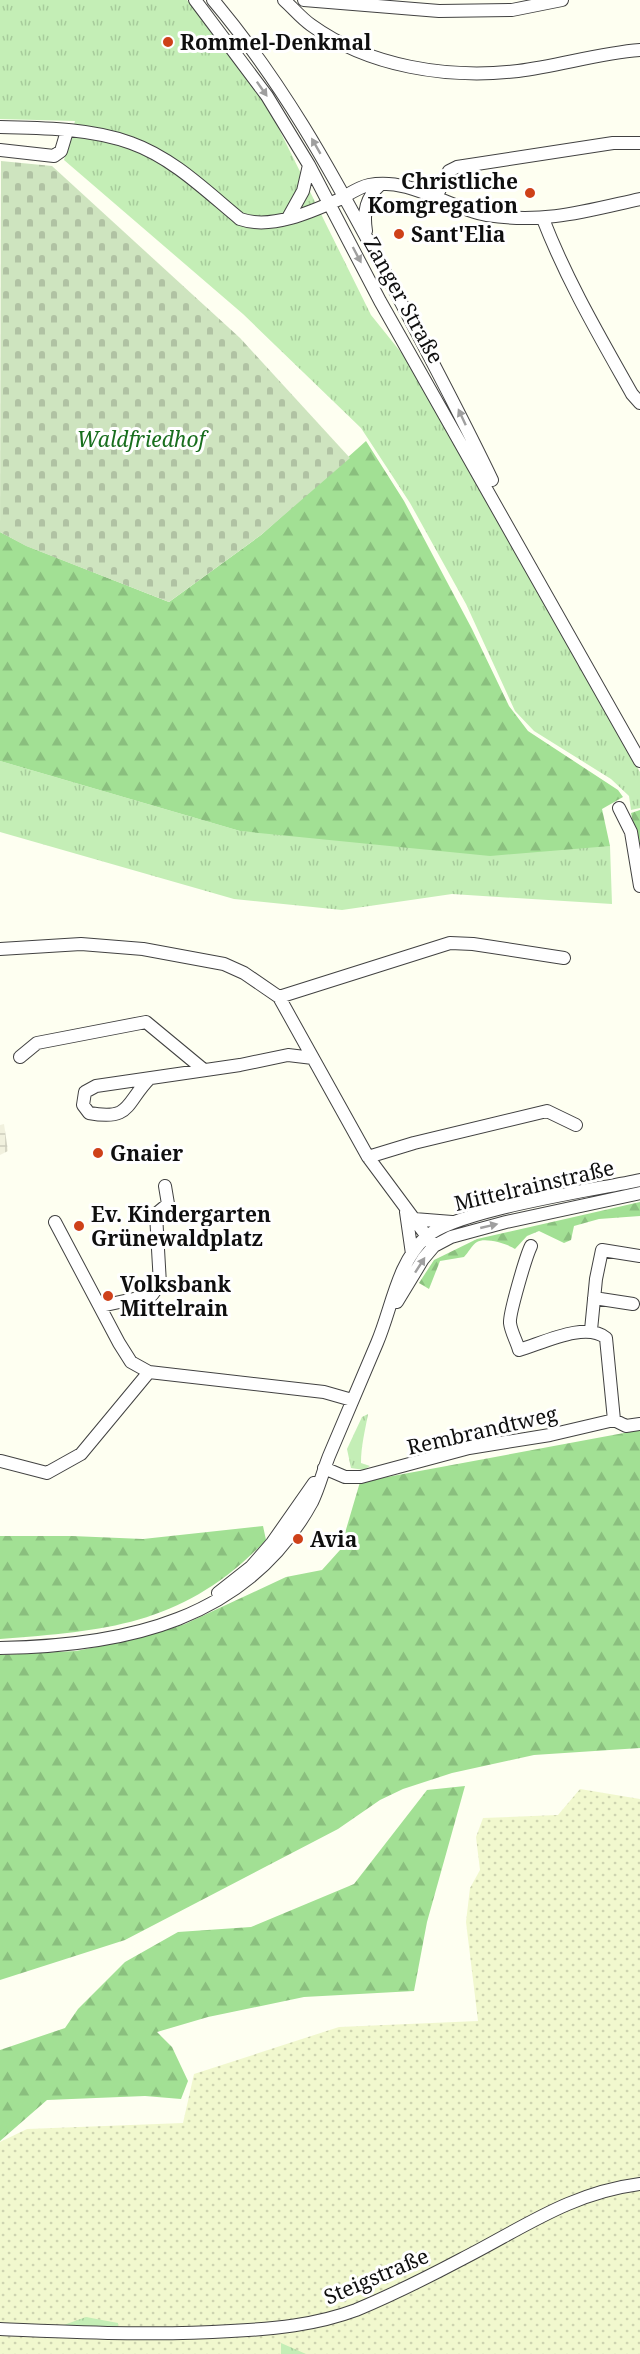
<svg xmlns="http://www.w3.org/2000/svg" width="640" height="2354" font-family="'Noto Serif',serif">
<defs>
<pattern id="farmland-dots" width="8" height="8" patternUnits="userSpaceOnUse" patternTransform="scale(1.5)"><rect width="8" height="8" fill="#f1f8ce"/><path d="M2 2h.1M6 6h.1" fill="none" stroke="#cdd3b0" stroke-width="1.8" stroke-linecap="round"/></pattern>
<pattern id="grass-tufts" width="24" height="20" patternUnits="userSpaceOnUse" patternTransform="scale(1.5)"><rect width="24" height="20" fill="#c4eeb6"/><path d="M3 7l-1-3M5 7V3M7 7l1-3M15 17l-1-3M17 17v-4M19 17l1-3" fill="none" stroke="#a7cb9b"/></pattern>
<pattern id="forest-firs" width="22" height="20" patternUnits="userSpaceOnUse" patternTransform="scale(1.5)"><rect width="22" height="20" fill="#a2e094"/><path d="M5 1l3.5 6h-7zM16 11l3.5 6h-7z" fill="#8abf7e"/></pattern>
<pattern id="cemetery-stones" width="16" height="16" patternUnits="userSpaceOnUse" patternTransform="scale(1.5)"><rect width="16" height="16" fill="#cee4bf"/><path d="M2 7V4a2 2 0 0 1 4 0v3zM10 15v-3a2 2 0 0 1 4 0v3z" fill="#b0c2a3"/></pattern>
<pattern id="plaza-grid" width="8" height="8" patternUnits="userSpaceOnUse" patternTransform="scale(1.5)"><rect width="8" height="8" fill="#f1f1de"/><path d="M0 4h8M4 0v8" fill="none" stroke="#cdcdbd"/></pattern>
</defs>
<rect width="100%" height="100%" fill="#fefff1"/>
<path fill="url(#farmland-dots)" d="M580 1789 640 1799V2354H0V2142L27 2129 183 2123 194 2074 339 2027 478 2021 466 1922 470 1888 480 1870 476 1837 483 1818 558 1815Z"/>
<path fill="url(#grass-tufts)" d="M0 0H187L237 60 274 119 371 315 412 366 640 772V808L631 810 629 796 611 779 534 731 515 711 466 604 410 503 361 428 243 314 64 160 75 121 0 119Z
M0 761 240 831 610 846 612 904 452 894 342 910 234 899 0 832Z
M368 1414C365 1431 361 1446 361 1463L370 1466 364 1470 351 1468 347 1449 362 1417Z
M86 2317 118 2323V2328L61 2326Z
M281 2343 306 2354H281Z"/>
<path fill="url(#forest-firs)" d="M366 441 404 501 472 629 509 706 528 731 618 790 623 797 602 809 610 846 490 856 240 831 0 761V532L27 546 169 602 261 535Z
M640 810V857L631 813Z
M640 1202V1216L599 1219 574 1226 571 1240 564 1243 539 1231 527 1236 515 1249C508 1244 485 1237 477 1242 472 1245 468 1253 464 1257L440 1261 429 1289 419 1283 434 1260 477 1239Z
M640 1430V1748L534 1755 452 1773 403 1789 380 1800 338 1829 125 1940 0 1980V1655L76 1651 136 1639 185 1624 286 1577 322 1570 340 1550 360 1482Z
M263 1526 266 1540C186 1624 110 1631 0 1639V1536H72L143 1539Z
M465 1786 427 1922 414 1991 304 1997 208 2017 157 2032 172 2047 188 2081 181 2099 145 2096 47 2100 0 2141V2050L65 2028 78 2009 125 1962 178 1932 251 1927 354 1884 427 1790Z"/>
<path fill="url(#cemetery-stones)" d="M1 161 52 166 240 338 350 458 261 535 169 602 26 546 0 532Z"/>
<path fill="url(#plaza-grid)" d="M4 1124 8 1151 0 1155V1125Z"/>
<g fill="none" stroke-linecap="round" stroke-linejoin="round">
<defs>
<path id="minor" d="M195 0 267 96 309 165 380 301 640 761
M213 0C282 82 329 167 379 261 418 334 456 405 492 480
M284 0C293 8 301 18 311 25 369 67 448 79 518 71 559 66 599 53 640 50
M304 0 439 11 512 10 562 0
M0 127C42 128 91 128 131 143 173 158 206 191 240 219 271 230 311 212 340 199 349 194 359 187 369 185 411 177 447 208 487 215 544 224 586 211 640 199
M0 150 54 156 61 151 67 131
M436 197 449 171 457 167 613 143H640
M288 218 303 191 309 165
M543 219C567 281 600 337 632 394L640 403
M366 231C363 212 366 197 381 184
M619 808 631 832 640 886
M0 949 81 944 143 949 224 964 244 973 279 997 368 1157 434 1246
M279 997 450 943 473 944 564 958
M20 1057 37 1043 146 1022 204 1070
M150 1078C125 1103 132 1121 89 1113L83 1105 85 1092 96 1086 240 1065 288 1055 313 1058
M368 1157 414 1143 547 1111 576 1125
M406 1212 412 1254
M414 1219 452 1222
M55 1222 119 1343 131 1362 149 1372
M594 1298 633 1304
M397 1302 423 1259 434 1246 451 1237 506 1222 640 1193
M101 1306 152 1295 160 1284 156 1214 168 1204 165 1186
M591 1330 596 1279 602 1250 640 1256
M614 1420 626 1426 640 1424
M1 1461 47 1473 81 1454 149 1372 324 1392 352 1400
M324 1468 345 1477H361L469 1448 550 1435 614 1420 606 1338C586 1321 543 1343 519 1350 517 1342 511 1332 510 1323 509 1314 526 1256 531 1246
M218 1593 251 1567 272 1543 314 1483
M0 1648C124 1646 247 1621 312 1502 319 1488 323 1471 329 1456 345 1418 361 1380 377 1343 392 1308 397 1263 426 1237 456 1210 594 1190 640 1180
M0 2329C77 2332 154 2336 231 2331 273 2329 316 2325 356 2310 392 2295 428 2277 462 2259 523 2228 570 2193 640 2184"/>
</defs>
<use href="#minor" stroke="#424242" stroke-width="14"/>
<use href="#minor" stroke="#fff" stroke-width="12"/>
</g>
<defs><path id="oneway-solid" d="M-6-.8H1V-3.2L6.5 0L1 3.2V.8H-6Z" transform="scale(1.5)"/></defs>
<g fill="#9f9f9f">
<use href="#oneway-solid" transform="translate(262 89) rotate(55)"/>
<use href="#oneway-solid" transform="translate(316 146) rotate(-120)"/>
<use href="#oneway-solid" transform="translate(357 255) rotate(62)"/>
<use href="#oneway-solid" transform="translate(462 417) rotate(-115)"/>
<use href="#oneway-solid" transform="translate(489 1226) rotate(-13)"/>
<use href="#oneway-solid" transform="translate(420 1265) rotate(-57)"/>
</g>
<g fill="#ce4119" stroke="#fff" stroke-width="2">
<circle cx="168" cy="42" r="6"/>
<circle cx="530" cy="193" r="6"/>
<circle cx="399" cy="234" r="6"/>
<circle cx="98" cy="1153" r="6"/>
<circle cx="79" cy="1226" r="6"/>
<circle cx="108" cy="1296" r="6"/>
<circle cx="298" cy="1539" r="6"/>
</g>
<g text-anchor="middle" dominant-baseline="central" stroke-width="6" stroke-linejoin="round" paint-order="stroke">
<g font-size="21" font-weight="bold" fill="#0f0f0f" stroke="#fff" text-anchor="start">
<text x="180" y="42">Rommel-Denkmal</text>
<text x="518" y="181" text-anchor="end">Christliche<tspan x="518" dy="24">Komgregation</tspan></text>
<text x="411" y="234">Sant'Elia</text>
<text x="110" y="1153">Gnaier</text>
<text x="91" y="1214">Ev. Kindergarten<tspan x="91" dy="24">Grünewaldplatz</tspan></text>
<text x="120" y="1284">Volksbank<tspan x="120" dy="24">Mittelrain</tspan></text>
<text x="310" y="1539">Avia</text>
</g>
<g font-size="21" fill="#0f0f0f" stroke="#fff">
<text transform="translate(404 300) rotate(61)">Zanger Straße</text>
<text transform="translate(534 1185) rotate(-13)">Mittelrainstraße</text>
<text transform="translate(482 1430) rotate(-13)">Rembrandtweg</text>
<text transform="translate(376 2276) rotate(-23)">Steigstraße</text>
</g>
<g font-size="21" font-style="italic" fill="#186e1d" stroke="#fff">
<text x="141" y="439">Waldfriedhof</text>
</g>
</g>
</svg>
